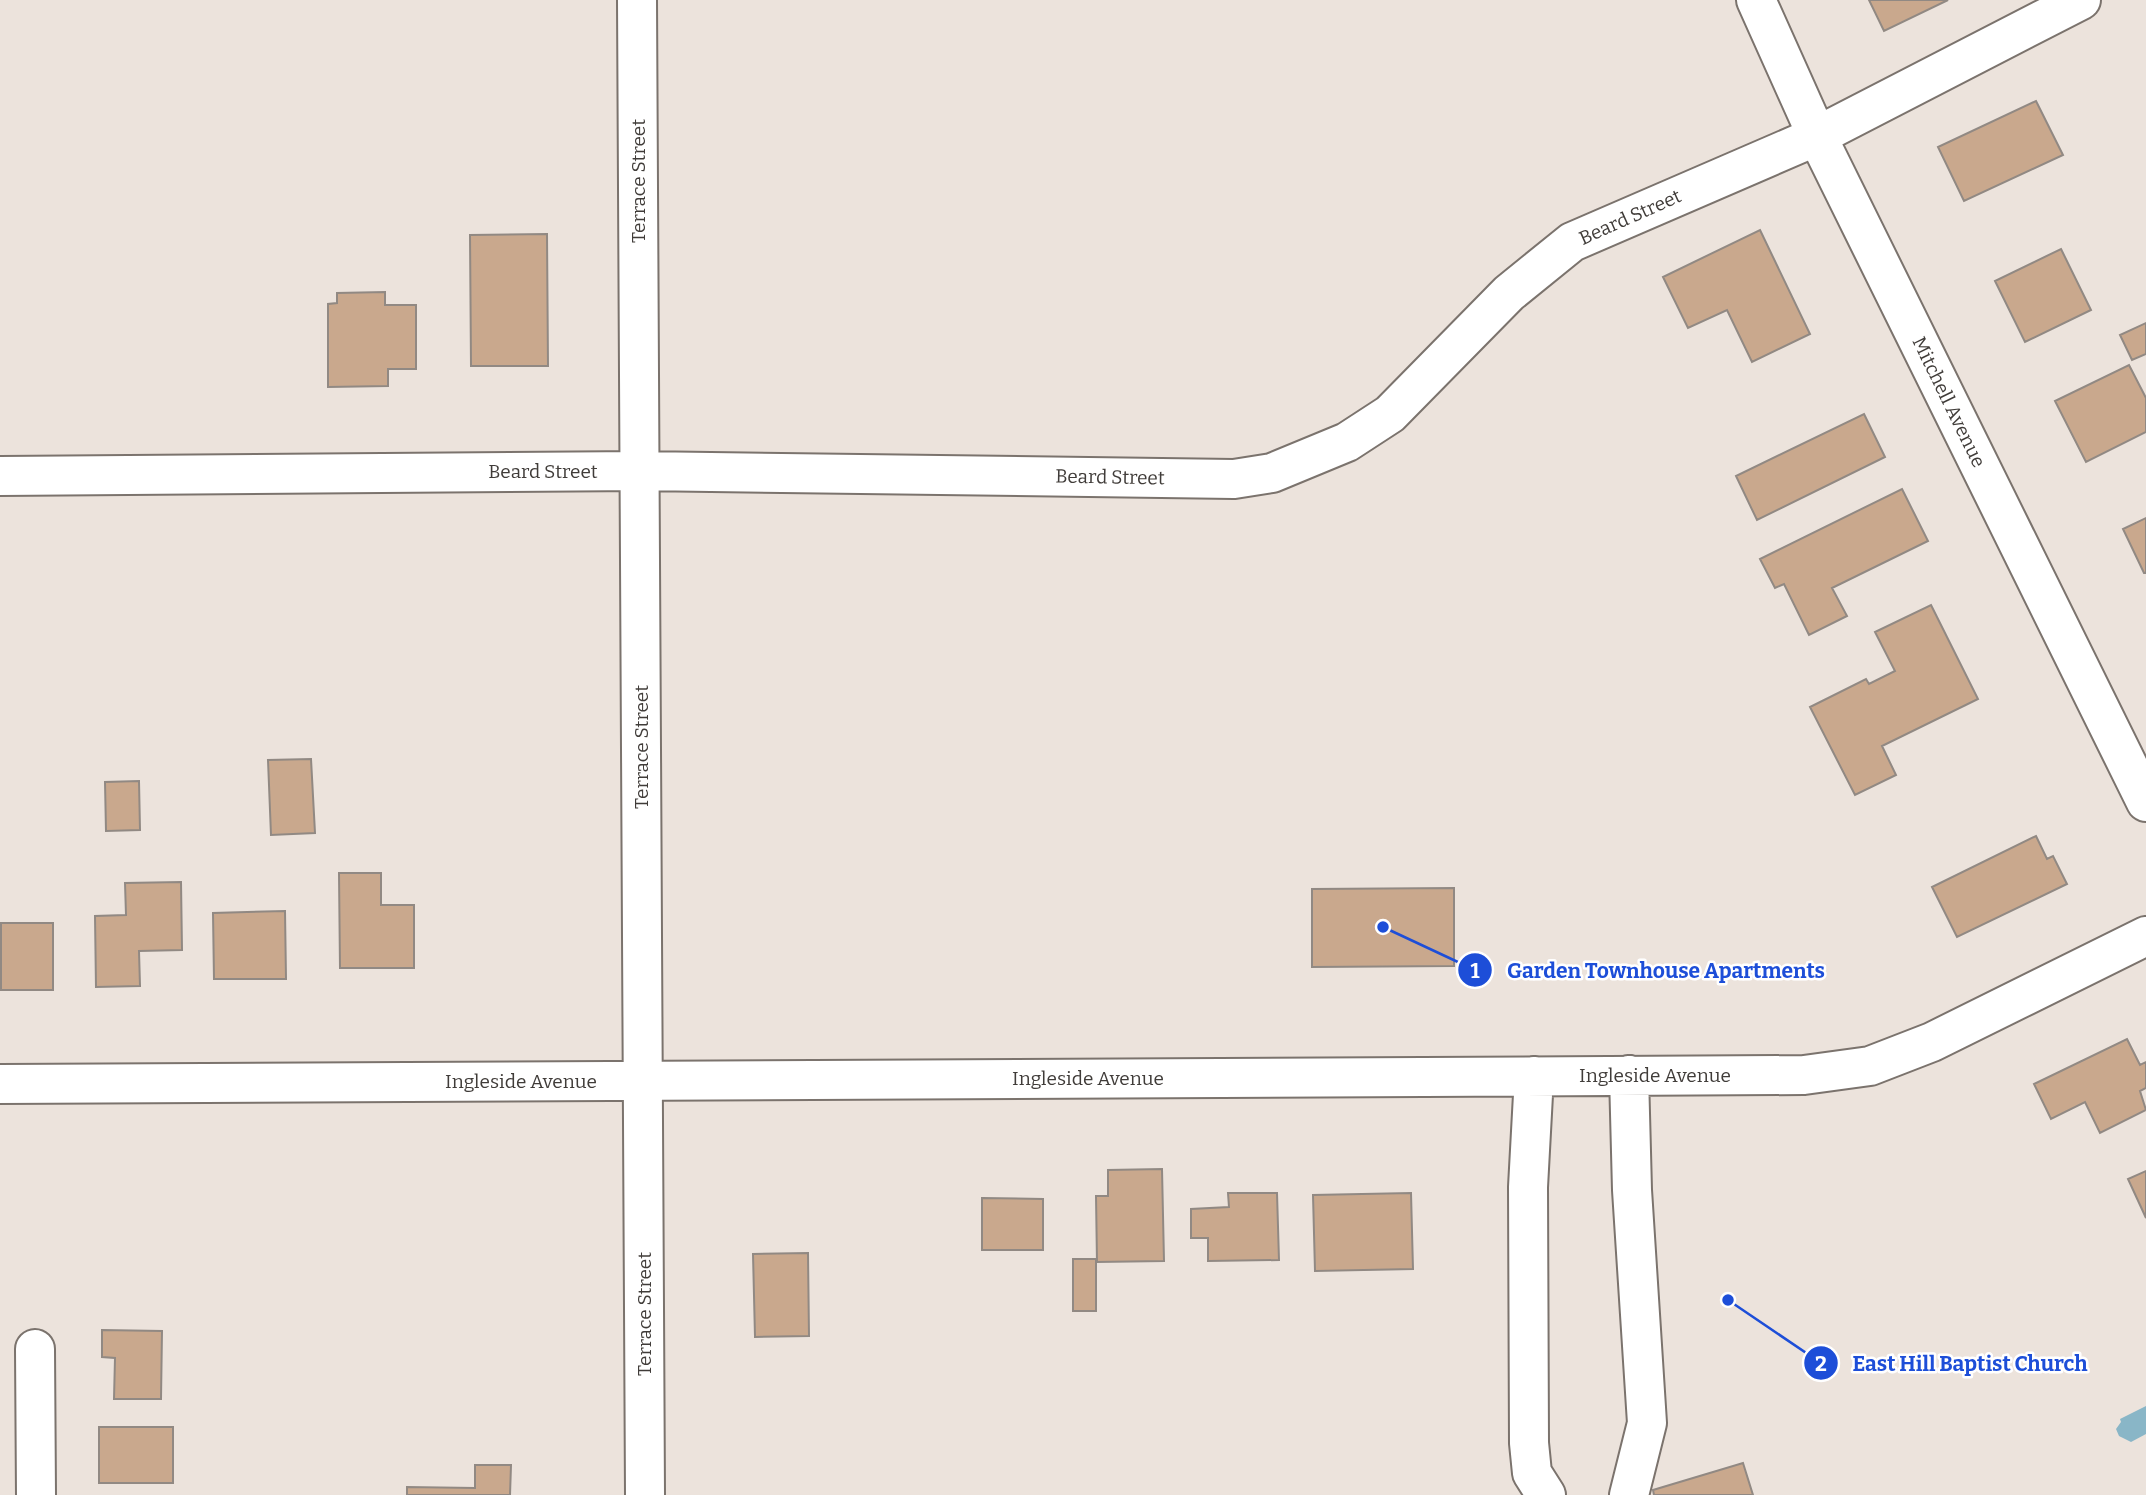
<svg xmlns="http://www.w3.org/2000/svg" width="2146" height="1495" font-family="Bitter,serif">
<rect width="100%" height="100%" fill="#ece3dc"/>
<path fill="#89b6c7" d="M2146 1406V1434L2131 1442 2119 1436 2116 1429 2121 1422 2120 1419Z"/>
<path fill="#c9a88d" stroke="#918983" stroke-width="2" d="M1869 0H1948L1884 31Z
M2036 101 2063 155 1964 201 1938 147Z
M1760 230 1810 334 1752 362 1727 310 1688 328 1663 277Z
M547 234 548 366H471L470 235Z
M2061 249 2091 310 2025 342 1995 281Z
M385 292V305H416V369H388V386L328 387V304L337 303V293Z
M2146 323V354L2132 360 2120 335Z
M2129 365 2146 398V432L2086 462 2055 401Z
M1864 414 1885 457 1757 520 1736 476Z
M1902 489 1928 541 1832 588 1847 616 1809 635 1784 584 1775 588 1760 559Z
M2146 518V573H2144L2123 529Z
M1931 605 1978 699 1882 746 1896 775 1855 795 1810 707 1866 679 1869 684 1895 671 1875 632Z
M311 759 315 833 271 835 268 760Z
M139 781 140 830 106 831 105 782Z
M2036 836 2047 859 2053 856 2067 884 1957 937 1932 887Z
M339 873H381V905H414V968H340Z
M181 882 182 950 139 951 140 986 96 987 95 916 126 915 125 883Z
M1454 888V966L1312 967V889Z
M285 911 286 979H214L213 913Z
M1 923H53V990H1Z
M2127 1039 2140 1065 2146 1062V1088L2140 1091 2146 1110 2100 1133 2085 1102 2051 1119 2034 1084Z
M1162 1169 1164 1261 1097 1262 1096 1196H1108V1170Z
M2146 1171V1218L2128 1179Z
M1228 1193H1277L1279 1260 1208 1261V1238H1191V1209L1229 1207Z
M1411 1193 1413 1269 1315 1271 1313 1195Z
M982 1198 1043 1199V1250H982Z
M808 1253 809 1336 755 1337 753 1254Z
M1073 1259H1096V1311H1073Z
M102 1330 162 1331 161 1399H114L115 1358 102 1357Z
M99 1427H173V1483H99Z
M1743 1463 1753 1495H1654L1653 1490Z
M475 1465H511L510 1495H407V1487L475 1488Z"/>
<g fill="none" stroke-linecap="round" stroke-linejoin="round">
<defs>
<path id="minor" d="M637 0 645 1495
M1756 0 1817 136 2146 802
M0 476 640 471 1234 479 1272 473 1347 442 1390 414 1509 293 1572 242 1817 136 2081 0
M1629 1075 1632 1190 1647 1423 1629 1495
M1534 1076 1528 1187 1529 1443 1532 1473 1546 1495
M0 1084 1804 1075 1870 1066 1932 1042 2146 936
M35 1349 36 1495"/>
</defs>
<use href="#minor" stroke="#7b736d" stroke-width="42"/>
<use href="#minor" stroke="#fff" stroke-width="38"/>
</g>
<g text-anchor="middle" dominant-baseline="central" stroke-width="5" stroke-linejoin="round" paint-order="stroke">
<g font-size="19" fill="#403c39" stroke="#fff">
<text transform="translate(638 181) rotate(-90)">Terrace Street</text>
<text transform="translate(1630 217) rotate(-24)">Beard Street</text>
<text transform="translate(1949 402) rotate(64)">Mitchell Avenue</text>
<text x="543" y="471">Beard Street</text>
<text transform="translate(1110 477) rotate(1)">Beard Street</text>
<text transform="translate(641 747) rotate(-90)">Terrace Street</text>
<text x="1655" y="1075">Ingleside Avenue</text>
<text x="1088" y="1078">Ingleside Avenue</text>
<text x="521" y="1081">Ingleside Avenue</text>
<text transform="translate(644 1314) rotate(-90)">Terrace Street</text>
</g>
</g>
<path fill="none" stroke="#1d4ed8" stroke-width="2.5" d="M1383 927L1475 970M1728 1300L1821 1363"/>
<g fill="#1d4ed8" stroke="#fff" stroke-width="2.5">
<circle cx="1383" cy="927" r="7"/>
<circle cx="1728" cy="1300" r="7"/>
<circle cx="1475" cy="970" r="18"/>
<circle cx="1821" cy="1363" r="18"/>
</g>
<g font-size="21" text-anchor="middle" font-weight="bold" fill="#fff">
<text x="1475" y="978">1</text>
<text x="1821" y="1371">2</text>
</g>
<g font-size="21" text-anchor="middle" font-weight="bold" fill="#1d4ed8" stroke="#fff" stroke-width="5" stroke-linejoin="round" paint-order="stroke">
<text x="1666" y="978">Garden Townhouse Apartments</text>
<text x="1970" y="1371">East Hill Baptist Church</text>
</g>
</svg>
